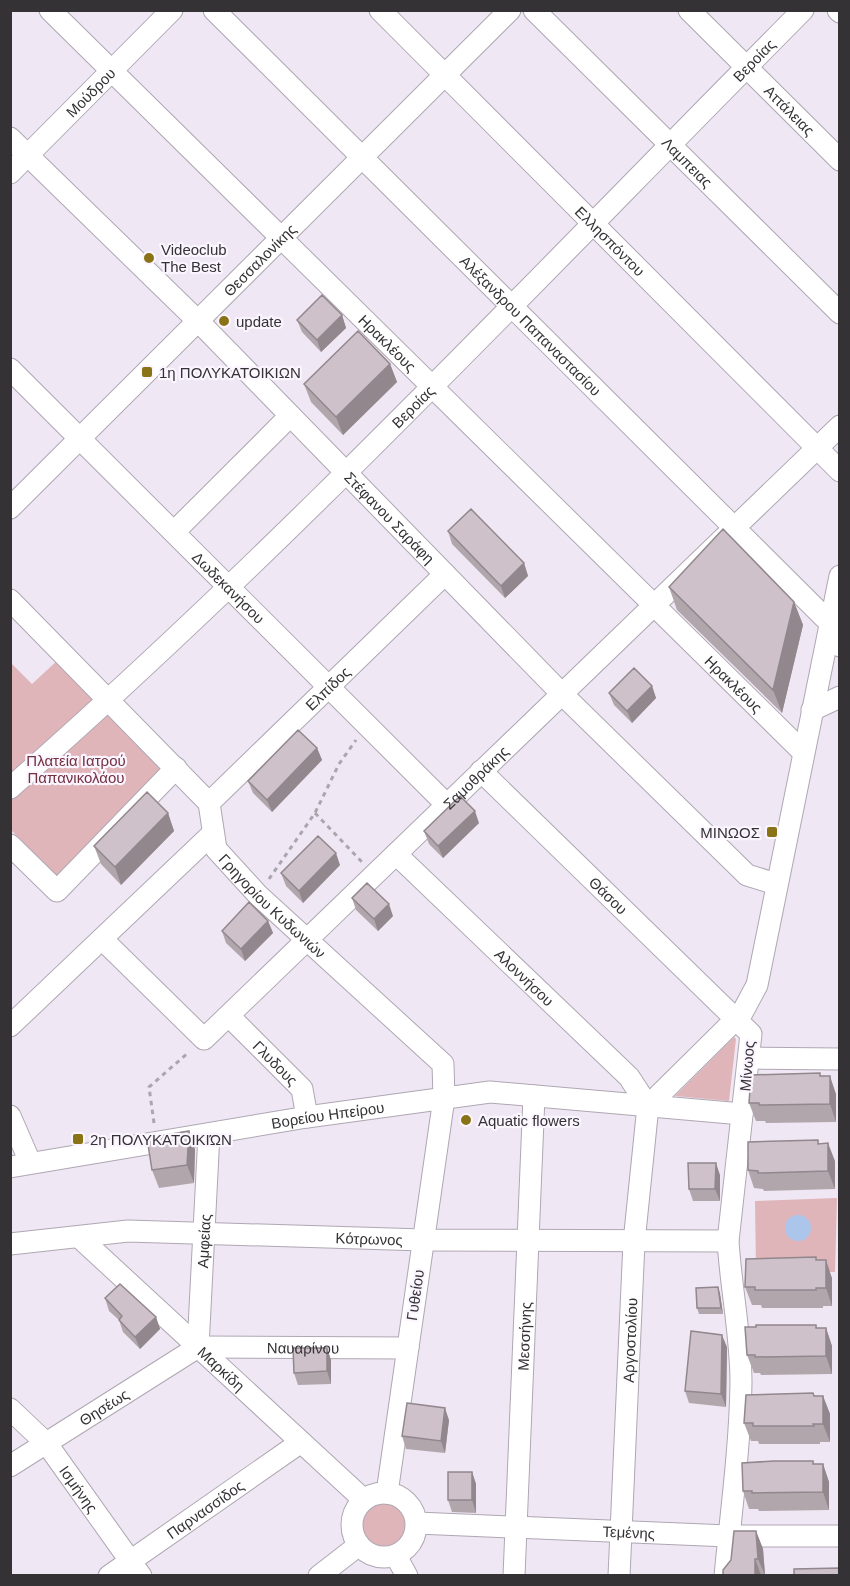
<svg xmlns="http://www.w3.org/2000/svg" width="850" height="1586" font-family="Helvetica,sans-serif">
<rect width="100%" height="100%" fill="#efe7f3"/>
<path fill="#e0b5ba" d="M59 659 167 768 58 877 11 830 10 662 32 684Z
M734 1037 736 1039 729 1101 675 1096Z
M837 1198 835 1272H756L755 1201Z
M357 1524a27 27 0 1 1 54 0a27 27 0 1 1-54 0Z"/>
<path fill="#acc5eb" d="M785 1228a13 13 0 1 1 26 0a13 13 0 1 1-26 0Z"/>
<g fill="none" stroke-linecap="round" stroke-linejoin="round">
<defs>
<g id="minor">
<path id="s1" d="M50 10 803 752"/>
<path id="s2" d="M214 10 830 623 840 646"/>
<path id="s3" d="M380 10 840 471"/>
<path id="s4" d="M534 10 840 313"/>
<path id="s5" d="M689 10 840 160"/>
<path d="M838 10 840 12"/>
<path id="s6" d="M10 138 204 327 562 694 747 875 776 884"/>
<path id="s7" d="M10 173 172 10"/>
<path id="s8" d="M10 369 447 805"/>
<path id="s9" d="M10 508 510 10"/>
<path d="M174 532 290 416"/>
<path id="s10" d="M10 600 209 803 216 849 258 895 443 1064 444 1098 387 1493"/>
<path d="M812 710 840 697"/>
<path id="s11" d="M481 771 751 1034 728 1241C731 1289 741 1335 741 1383 740 1447 731 1512 725 1576"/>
<path id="s12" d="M10 788C288 544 542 273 803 10"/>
<path id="s13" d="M209 803 445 574"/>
<path d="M10 845 57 891 176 768"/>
<path id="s14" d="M396 854 629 1077 648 1106"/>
<path id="s15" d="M102 939 204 1039 840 426"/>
<path id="s16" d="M229 1016 302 1089 307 1117"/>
<path d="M10 1026 213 833"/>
<path d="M749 1058 840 1059"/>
<path d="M648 1106 742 1013 757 985 840 576"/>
<path d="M10 1116 30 1162"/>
<path id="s17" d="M10 1167 307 1117 490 1092 742 1114"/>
<path id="s18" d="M79 1237 364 1500"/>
<path id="s19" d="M10 1244 128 1231 423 1240 728 1241"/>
<path id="s20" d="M198 1347 209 1134"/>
<path id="s21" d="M198 1347 408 1348"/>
<path id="s22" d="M10 1409 47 1444 141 1576"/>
<path id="s23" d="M10 1466 198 1347"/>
<circle cx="384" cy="1525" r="32"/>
<path id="s24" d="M417 1523 728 1536H840"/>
<path d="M396 1556 407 1576"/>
<path id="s25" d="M109 1576 301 1442"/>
<path d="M319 1576 359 1545"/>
<path id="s26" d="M514 1576 534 1096"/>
<path id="s27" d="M619 1576 634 1242 648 1106"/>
</g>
</defs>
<use href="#minor" stroke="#afa7b3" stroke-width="23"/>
<path stroke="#aba5ae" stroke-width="3" stroke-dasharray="4.5 4.5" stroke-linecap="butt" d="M315 813 362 862
M269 879 315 813 339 764 356 740
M154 1123 149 1087 189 1052"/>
<use href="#minor" stroke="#fff" stroke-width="21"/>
</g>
<path fill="#b2a6ad" d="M342 315 346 328 321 352 302 332 297 320Z
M390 364 397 382 343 435 311 402 304 384Z
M448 531 524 563 528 576 505 598 452 544Z
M669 587 794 602 803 625 782 713 677 610Z
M652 686 656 698 632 723 614 705 609 693Z
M317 748 322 760 272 812 253 793 248 781Z
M168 813 174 831 121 885 101 864 94 846Z
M479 823 443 858 429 844 424 831Z
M340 865 303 903 286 886 281 873Z
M352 898 393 916 378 931 356 910Z
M268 921 273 933 245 961 226 943 222 931Z
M821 1076 836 1094V1122L766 1123 765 1121H756L749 1103Z
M195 1149 194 1183 159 1188 152 1170Z
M835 1161V1189L764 1191 763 1189 754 1188 748 1170Z
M720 1175V1201H693L689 1189Z
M817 1260 832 1278V1306H823V1308H762L761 1305H752L745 1287Z
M718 1287 720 1294 723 1314H699L697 1308Z
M105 1298 156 1317 160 1329 140 1349 123 1332 119 1320 109 1311Z
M816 1325 817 1328H826L832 1346V1374L761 1375 760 1373H754L747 1355Z
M727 1347 726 1407 689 1403 685 1391Z
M327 1348 331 1360V1384L298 1385 294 1373Z
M815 1396H823L830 1414V1442H820V1444H759L758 1441H751L744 1423Z
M449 1420 445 1453 406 1449 402 1436Z
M813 1461 814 1464H823L829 1482V1510L759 1511 758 1509H749L743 1491Z
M472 1472 476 1484V1513L452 1512 448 1500Z
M756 1531 763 1549 765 1575H723Z"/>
<path fill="#91878d" d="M342 315 346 328 321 352 317 340Z
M390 364 397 382 343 435 336 417Z
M524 563 528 576 505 598 501 586Z
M794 602 803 625 782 713 773 690Z
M652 686 656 698 632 723 627 711Z
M317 748 322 760 272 812 267 800Z
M475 811 479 823 443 858 438 846Z
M168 813 174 831 121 885 115 867Z
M336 853 340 865 303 903 299 891Z
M389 904 393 916 378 931 374 919Z
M268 921 273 933 245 961 241 949Z
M830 1076 836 1094V1122L830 1104Z
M189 1131 195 1149 194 1183 187 1165Z
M828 1143 835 1161V1189L828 1171Z
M716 1163 720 1175V1201L715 1189Z
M826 1260 832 1278V1306L826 1288Z
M718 1287 720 1294 723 1314 721 1308Z
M156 1317 160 1329 140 1349 135 1337Z
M826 1328 832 1346V1374L826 1356Z
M722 1335 727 1347 726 1407 721 1394Z
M327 1348 331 1360V1384L327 1371Z
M823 1396 830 1414V1442L823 1424Z
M445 1408 449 1420 445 1453 441 1441Z
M823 1464 829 1482V1510L823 1492Z
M472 1472 476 1484V1513L472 1500Z
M756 1531 763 1549 765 1575 758 1559Z
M755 1559 761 1575H755Z"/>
<path fill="#cfc1c9" stroke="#91878d" stroke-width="1.5" d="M322 295 342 315 317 340 297 320Z
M358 331 390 364 336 417 304 384Z
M471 509 524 563 501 586 448 531Z
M723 529 794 602 773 690 669 587Z
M634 668 652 686 627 711 609 693Z
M298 730 317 748 267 800 248 781Z
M147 792 168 813 115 867 94 846Z
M460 796 475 811 438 846 424 831Z
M318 836 336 853 299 891 281 873Z
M367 883 389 904 374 919 352 898Z
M249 902 268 921 241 949 222 931Z
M820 1073V1076H830V1104L759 1105V1103H749L751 1075Z
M189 1131 187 1165 152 1170 147 1138Z
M818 1140V1144L828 1143V1171L758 1173V1171L748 1170V1142Z
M688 1163H716L715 1189H689Z
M816 1257V1260H826V1288H816V1290H755V1287H745L746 1259Z
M120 1284 156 1317 135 1337 119 1320 122 1316 105 1298Z
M718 1287 721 1308H697L696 1288Z
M756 1325H816V1328H826V1356L755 1357V1355H747L745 1327H756Z
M691 1331 722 1335 721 1394 685 1391Z
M293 1348H327V1371L294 1373Z
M813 1393 814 1396H823V1424H813L814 1426H753V1423H744L746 1395Z
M407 1403 445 1408 441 1441 402 1436Z
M774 1461H813V1464H823V1492L752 1493V1491H743L742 1463Z
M448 1472H472V1500H448Z
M734 1531H756L758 1559H755V1575H723V1570L731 1560Z
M840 1568V1575H794V1569Z"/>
<g fill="#897316" stroke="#fbf5ff" stroke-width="2">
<circle cx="149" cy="258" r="6"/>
<circle cx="224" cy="321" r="6"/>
<rect x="141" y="366" width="12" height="12" rx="3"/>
<rect x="766" y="826" width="12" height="12" rx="3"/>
<circle cx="466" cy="1120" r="6"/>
<rect x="72" y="1133" width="12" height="12" rx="3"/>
</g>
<g text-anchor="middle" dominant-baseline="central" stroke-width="4.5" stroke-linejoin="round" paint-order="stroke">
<g font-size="15" fill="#353236" stroke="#fbf5ff">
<text stroke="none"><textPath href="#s12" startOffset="1041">Βεροίας</textPath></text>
<text stroke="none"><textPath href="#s7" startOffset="114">Μούδρου</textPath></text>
<text stroke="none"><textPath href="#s5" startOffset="142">Αττάλειας</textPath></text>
<text stroke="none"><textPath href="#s4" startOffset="216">Λαμπειας</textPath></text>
<text stroke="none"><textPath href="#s3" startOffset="326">Ελλησπόντου</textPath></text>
<text stroke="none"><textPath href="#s9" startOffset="352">Θεσσαλονίκης</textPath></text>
<text stroke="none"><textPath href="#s2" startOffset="447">Αλέξανδρου Παπαναστασίου</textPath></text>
<text stroke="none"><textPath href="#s1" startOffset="474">Ηρακλέους</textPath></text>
<text stroke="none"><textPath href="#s12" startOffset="555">Βεροίας</textPath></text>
<text stroke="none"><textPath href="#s6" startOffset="537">Στέφανου Σαράφη</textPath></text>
<text stroke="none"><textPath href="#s8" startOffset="309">Δωδεκανήσου</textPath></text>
<text stroke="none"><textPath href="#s1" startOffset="960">Ηρακλέους</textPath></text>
<text stroke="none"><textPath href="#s13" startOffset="165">Ελπίδος</textPath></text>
<text stroke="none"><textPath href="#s15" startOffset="520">Σαμοθράκης</textPath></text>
<text stroke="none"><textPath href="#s11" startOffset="178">Θάσου</textPath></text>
<text stroke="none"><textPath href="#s10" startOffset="411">Γρηγορίου Κυδωνιών</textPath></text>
<text stroke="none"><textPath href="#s14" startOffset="178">Αλοννήσου</textPath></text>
<text stroke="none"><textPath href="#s16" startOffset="66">Γλυδους</textPath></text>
<text transform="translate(747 1066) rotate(-85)">Μίνωος</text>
<text stroke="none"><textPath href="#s17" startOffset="322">Βορείου Ηπείρου</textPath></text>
<text stroke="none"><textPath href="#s19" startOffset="360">Κότρωνος</textPath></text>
<text stroke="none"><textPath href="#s20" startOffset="106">Αμφείας</textPath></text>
<text transform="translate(415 1295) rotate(-82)">Γυθείου</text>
<text stroke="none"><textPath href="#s26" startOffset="240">Μεσσήνης</textPath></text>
<text stroke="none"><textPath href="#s27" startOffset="236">Αργοστολίου</textPath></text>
<text stroke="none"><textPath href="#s21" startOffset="105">Ναυαρίνου</textPath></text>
<text stroke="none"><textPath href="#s18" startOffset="194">Μαρκίδη</textPath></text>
<text stroke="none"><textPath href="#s23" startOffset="111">Θησέως</textPath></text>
<text stroke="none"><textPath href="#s22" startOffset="106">Ισμήνης</textPath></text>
<text stroke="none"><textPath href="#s25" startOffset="117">Παρνασσίδος</textPath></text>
<text stroke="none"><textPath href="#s24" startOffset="212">Τεμένης</textPath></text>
</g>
<g font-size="15" fill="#353236" stroke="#fbf5ff" text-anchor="start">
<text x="161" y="249">Videoclub<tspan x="161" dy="17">The Best</tspan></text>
<text x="236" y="321">update</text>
<text x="159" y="372">1η ΠΟΛΥΚΑΤΟΙΚΙΩΝ</text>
<text x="760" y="832" text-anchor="end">ΜΙΝΩΟΣ</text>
<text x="478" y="1120">Aquatic flowers</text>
<text x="90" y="1139">2η ΠΟΛΥΚΑΤΟΙΚΙΏΝ</text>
</g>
<g font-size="15" fill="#72323e" stroke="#fbf5ff">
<text x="76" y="760">Πλατεία Ιατρού<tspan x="76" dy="17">Παπανικολάου</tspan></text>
</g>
</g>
<rect width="850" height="1586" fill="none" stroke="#353236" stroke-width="24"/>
</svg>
